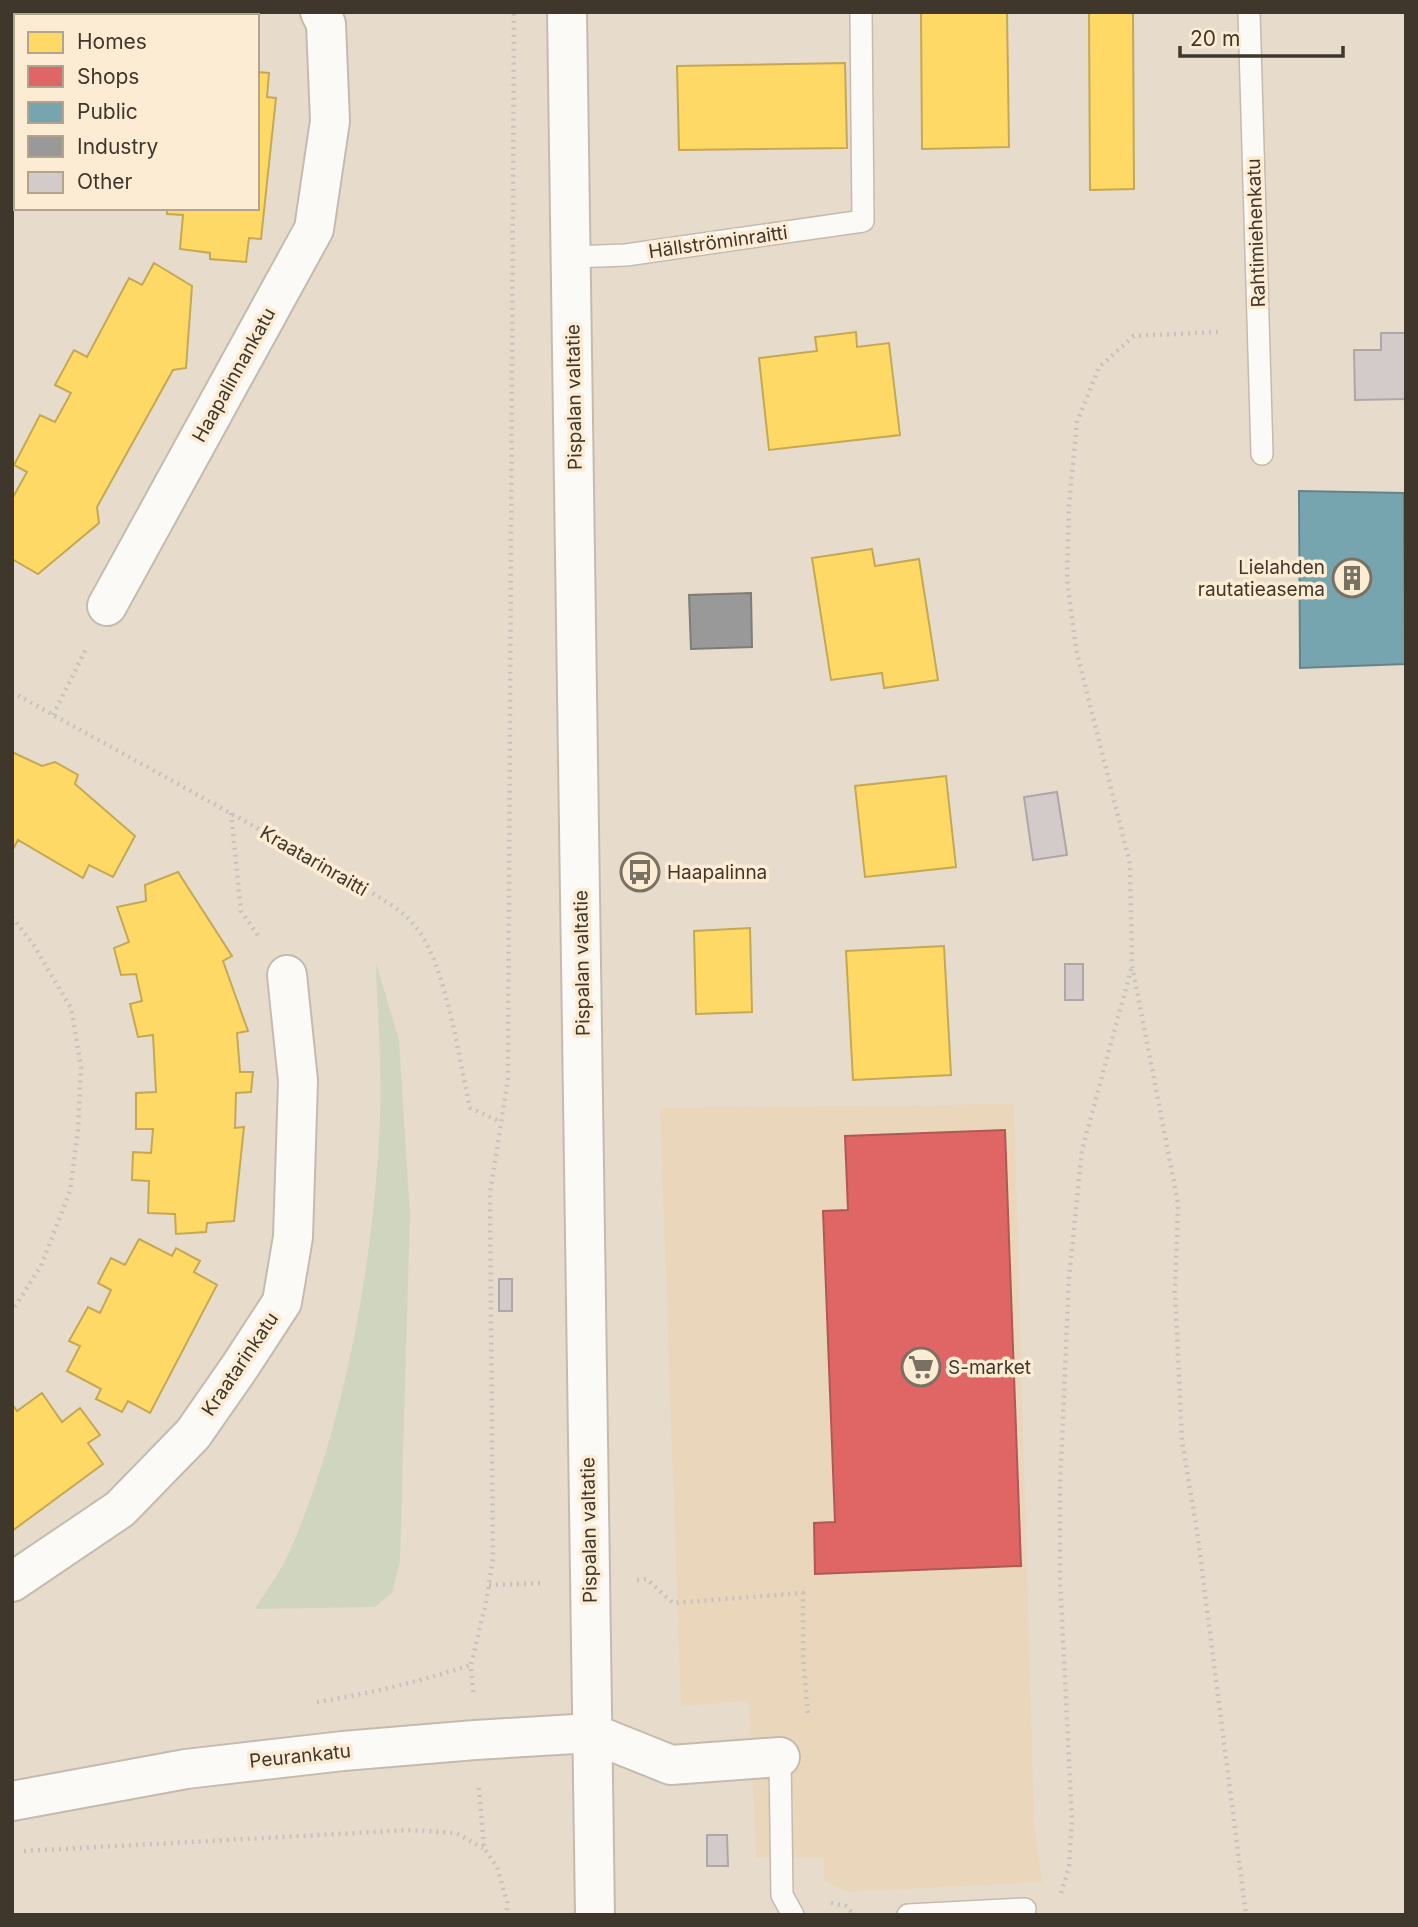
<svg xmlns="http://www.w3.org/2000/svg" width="1418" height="1927" font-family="Inter,sans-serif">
<rect width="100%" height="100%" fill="#e7dccc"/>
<path fill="#e9d6bb" d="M1014 1104 1034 1823 1042 1882 847 1892 824 1881V1858H756L749 1701 681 1706 660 1108Z"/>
<path fill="#d0d5bf" d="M376 963 399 1040 410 1215 400 1561 392 1593 375 1607 255 1609C266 1591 279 1574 288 1555 345 1428 375 1255 380 1116 382 1066 377 1014 376 963Z"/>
<path fill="#ffd966" stroke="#c5a854" stroke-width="2" d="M148 12H249L251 16H150Z
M921 12H1007L1009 147 922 149Z
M1089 12H1133L1134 189 1090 190Z
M845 63 847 148 679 150 677 66Z
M257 72 269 73 267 97 276 98 261 239 249 238 246 262 210 259V253L180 249 183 215 167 214V208H257Z
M154 263 192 286 186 368 173 370 97 507 99 523 38 574 12 559V499L27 472 14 465 40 415 55 422 71 393 55 385 74 350 87 357 129 278 142 285Z
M856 332 857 347 889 343 900 435 769 450 759 358 817 351 815 337Z
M872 549 875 566 919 559 938 680 884 688 882 673 831 680 812 558Z
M12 752 42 766 55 762 78 775 75 784 135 836 113 877 89 865 83 878 18 840 12 851Z
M946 776 956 867 865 877 855 786Z
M178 872 232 956 223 961 248 1031 237 1033 240 1072H253L251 1092 236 1093 235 1128 244 1127 234 1221 207 1223 206 1232 176 1234 175 1214 148 1213 149 1181 132 1180 133 1152 151 1153 153 1129H136V1093L156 1092 153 1035 138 1037 130 1004 142 1001 136 974 121 975 114 948 129 942 117 907 146 901 145 885Z
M750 928 752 1012 696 1014 694 931Z
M944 946 951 1075 853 1080 846 951Z
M139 1239 172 1256 176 1248 200 1261 194 1272 217 1285 150 1413 128 1401 122 1412 96 1399 101 1389 67 1371 80 1346 69 1341 88 1307 100 1313 111 1290 98 1283 111 1258 125 1265Z
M42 1393 62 1422 80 1408 100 1435 88 1443 103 1464 12 1531V1404L17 1411Z"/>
<path fill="#e06666" stroke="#b05854" stroke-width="2" d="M1005 1130 1021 1566 815 1574 814 1523 835 1522 823 1211 848 1210 845 1136Z"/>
<path fill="#76a5af" stroke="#668487" stroke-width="2" d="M1299 491 1404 493 1405 664 1300 668Z"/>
<path fill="#999" stroke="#7e7c78" stroke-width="2" d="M751 593 752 647 691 649 689 595Z"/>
<path fill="#d2cbca" stroke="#aea7a6" stroke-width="2" d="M1381 333H1406V399L1355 400 1354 350H1381Z
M1057 792 1067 855 1033 860 1024 797Z
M1065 964H1083V1000H1065Z
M499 1279H512V1311H499Z
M707 1835H727L728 1866H707Z"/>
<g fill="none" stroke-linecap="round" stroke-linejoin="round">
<defs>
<path id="service" d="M1249 12 1262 454
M572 257 626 255 863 221 861 12
M780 1757 782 1895 793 1915
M908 1915 1025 1909"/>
<path id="minor" d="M107 606 314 229 330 121 326 24 320 12
M12 1582 120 1509 193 1434 241 1365 282 1302 293 1237 298 1081 287 975
M591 1733 671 1765 780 1757"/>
<path id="tertiary" d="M12 1801 186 1769 343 1751 475 1740 591 1733"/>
<path id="secondary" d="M567 12 595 1915"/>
</defs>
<use href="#service" stroke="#c4bbaf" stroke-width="24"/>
<use href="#minor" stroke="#c4bbaf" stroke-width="42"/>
<use href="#tertiary" stroke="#c4bbaf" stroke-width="42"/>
<use href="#secondary" stroke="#c4bbaf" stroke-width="42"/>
<path stroke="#c7c2bd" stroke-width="4.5" stroke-dasharray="2 5" stroke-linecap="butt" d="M1218 332 1134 336 1099 367 1077 422 1069 505 1067 579 1076 649 1130 864 1132 965 1178 1203 1175 1292 1182 1441 1197 1531 1246 1915
M12 692 349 879C373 894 403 908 419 931 447 971 459 1059 470 1108L501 1122
M53 715 87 647
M231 813 241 911 260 938
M12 917 33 944 71 1008 81 1067 78 1130 70 1191 41 1266 12 1311
M637 1580 647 1579 673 1603 803 1593V1655L808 1717
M489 1585 544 1583
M473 1692 471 1665 486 1602 493 1559 490 1193 508 1079 514 12
M317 1702C369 1694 421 1681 471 1665
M479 1788 484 1848 497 1867 507 1902V1915
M24 1851 411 1830 456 1833 483 1848
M1061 1893 1069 1867 1072 1820 1060 1579V1488L1069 1278 1082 1150 1132 966
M831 1903 846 1906 854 1915"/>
<use href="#service" stroke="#fbfaf7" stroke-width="21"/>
<use href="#minor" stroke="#fbfaf7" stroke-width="38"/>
<use href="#tertiary" stroke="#fbfaf7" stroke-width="38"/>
<use href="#secondary" stroke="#fbfaf7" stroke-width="38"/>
</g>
<defs>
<symbol id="building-ring" viewBox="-11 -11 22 22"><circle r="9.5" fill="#fdecd4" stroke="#7a7163" stroke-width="1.5"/><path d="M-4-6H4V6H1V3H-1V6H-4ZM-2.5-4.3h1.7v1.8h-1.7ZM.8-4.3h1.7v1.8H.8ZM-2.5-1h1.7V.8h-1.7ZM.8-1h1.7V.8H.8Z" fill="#7a7163"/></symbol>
<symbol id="bus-ring" viewBox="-11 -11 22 22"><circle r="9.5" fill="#fdecd4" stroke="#7a7163" stroke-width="1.5"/><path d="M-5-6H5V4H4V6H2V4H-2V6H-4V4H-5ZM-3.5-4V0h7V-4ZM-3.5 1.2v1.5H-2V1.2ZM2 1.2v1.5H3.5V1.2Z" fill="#7a7163"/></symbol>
<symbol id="supermarket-ring" viewBox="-11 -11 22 22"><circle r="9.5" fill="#fdecd4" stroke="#7a7163" stroke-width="1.5"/><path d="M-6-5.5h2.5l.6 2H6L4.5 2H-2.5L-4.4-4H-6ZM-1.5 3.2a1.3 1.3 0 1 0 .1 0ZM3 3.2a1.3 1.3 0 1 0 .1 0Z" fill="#7a7163"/></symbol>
</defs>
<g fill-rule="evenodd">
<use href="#building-ring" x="1330" y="556" width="44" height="44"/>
<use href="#bus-ring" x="618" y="850" width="44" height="44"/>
<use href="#supermarket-ring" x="899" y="1345" width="44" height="44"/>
</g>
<g text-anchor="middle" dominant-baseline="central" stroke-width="7" stroke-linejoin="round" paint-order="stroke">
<g font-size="19" fill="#3f372b" stroke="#fdecd4">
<text transform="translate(1256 233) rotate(-92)">Rahtimiehenkatu</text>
<text transform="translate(718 242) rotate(-8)">Hällströminraitti</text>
<text transform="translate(234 375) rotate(-61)">Haapalinnankatu</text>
<text transform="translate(574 397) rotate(-91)">Pispalan valtatie</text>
<text transform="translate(314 861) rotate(30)">Kraatarinraitti</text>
<text transform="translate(582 963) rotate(-91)">Pispalan valtatie</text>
<text transform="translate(240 1364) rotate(-56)">Kraatarinkatu</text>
<text transform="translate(589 1530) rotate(-91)">Pispalan valtatie</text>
<text transform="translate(300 1756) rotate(-6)">Peurankatu</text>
</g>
<g font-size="19" fill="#3f372b" stroke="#fdecd4" text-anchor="start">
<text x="1325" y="567" text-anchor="end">Lielahden<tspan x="1325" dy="22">rautatieasema</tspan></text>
<text x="667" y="872">Haapalinna</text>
<text x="948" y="1367">S-market</text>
</g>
</g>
<rect width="1418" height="1927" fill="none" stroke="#3f372b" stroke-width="28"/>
<rect x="14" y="14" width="245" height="196" fill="#fdecd4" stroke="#b1a490" stroke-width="2"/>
<rect x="28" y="32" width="35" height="21" fill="#ffd966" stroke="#b1a490" stroke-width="2"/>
<text x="77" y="49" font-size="21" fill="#3f372b">Homes</text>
<rect x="28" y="66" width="35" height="21" fill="#e06666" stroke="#b1a490" stroke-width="2"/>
<text x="77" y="84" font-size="21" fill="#3f372b">Shops</text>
<rect x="28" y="102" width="35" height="21" fill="#76a5af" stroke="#b1a490" stroke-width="2"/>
<text x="77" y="119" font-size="21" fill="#3f372b">Public</text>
<rect x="28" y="136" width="35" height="21" fill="#999999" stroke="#b1a490" stroke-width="2"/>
<text x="77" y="154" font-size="21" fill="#3f372b">Industry</text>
<rect x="28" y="172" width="35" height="21" fill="#d2cbca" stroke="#b1a490" stroke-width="2"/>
<text x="77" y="189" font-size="21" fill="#3f372b">Other</text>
<path d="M1180 46v10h163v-10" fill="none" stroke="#3f372b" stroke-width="3.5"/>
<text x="1190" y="46" font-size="21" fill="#3f372b" stroke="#fdecd4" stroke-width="5" paint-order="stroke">20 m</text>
</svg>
